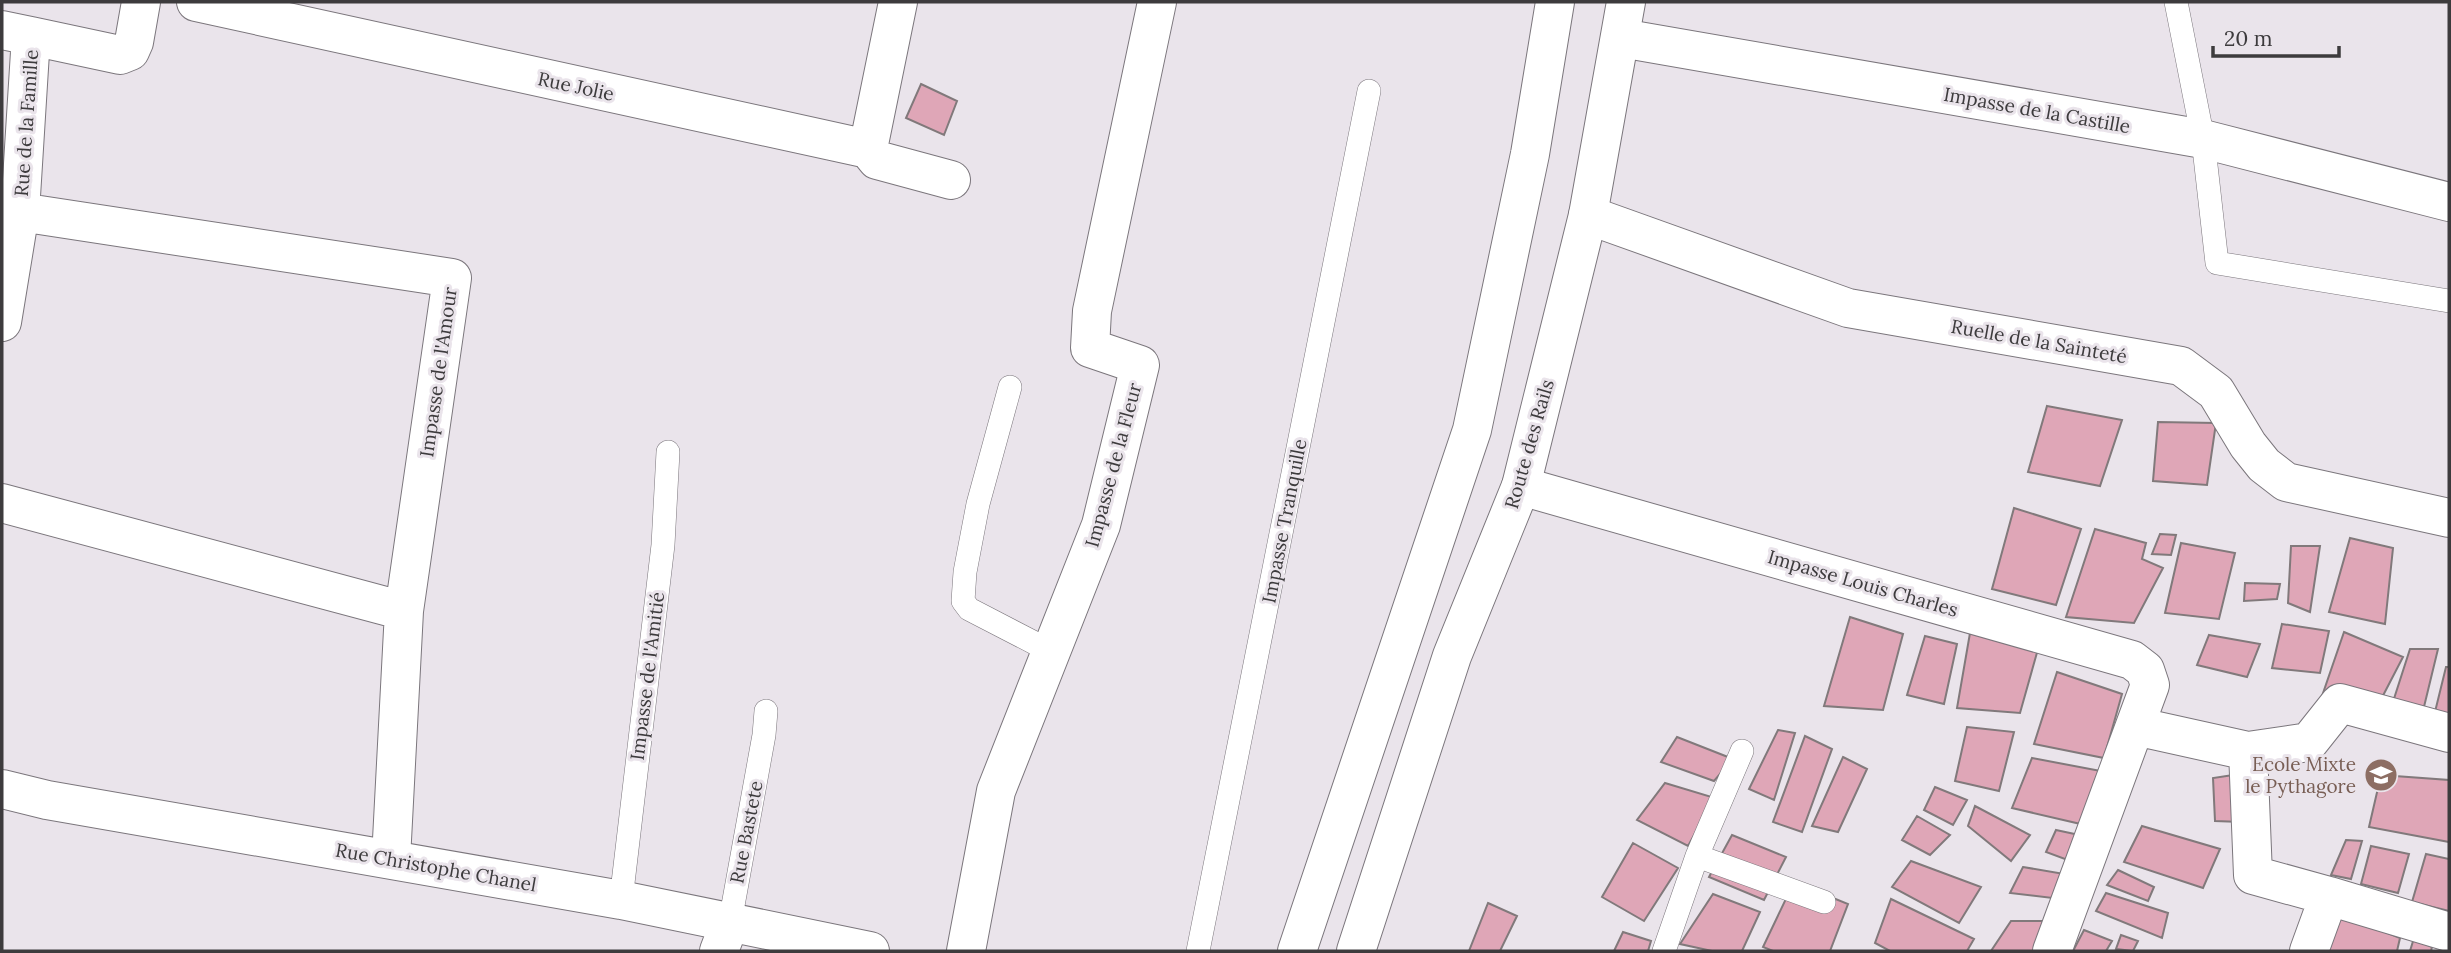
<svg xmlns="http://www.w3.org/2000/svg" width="2451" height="953" font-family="Lora,serif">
<rect width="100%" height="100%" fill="#eae4eb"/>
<path fill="#dfa6b7" stroke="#81797b" stroke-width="2" d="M921 84 957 101 944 135 906 118Z
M2047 406 2122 420 2100 486 2028 472Z
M2158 422 2216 423 2207 485 2153 481Z
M2014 508 2081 529 2056 605 1992 589Z
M2095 529 2146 543 2142 559 2163 568 2134 623 2066 617Z
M2160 534 2176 535 2171 555 2152 554Z
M2350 538 2393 548 2385 624 2329 612Z
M2181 543 2235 553 2219 619 2165 613Z
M2291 546H2320L2310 612 2288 603Z
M2245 583 2280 584 2277 599 2244 601Z
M1850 617 1903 634 1883 710 1824 706Z
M2282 624 2329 631 2320 673 2272 668Z
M2344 632 2403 657 2375 711 2321 699Z
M1970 633 2038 649 2020 713 1957 708Z
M2209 635 2260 644 2247 677 2197 665Z
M1925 636 1957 644 1944 704 1907 695Z
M2410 649H2438L2422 715 2391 708Z
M2446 667H2449V725L2433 720Z
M2057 672 2122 694 2104 758 2034 744Z
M1967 727 2014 732 1999 791 1955 781Z
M1778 730 1795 733 1774 800 1749 789Z
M1805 736 1832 749 1802 832 1773 822Z
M1677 737 1733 759 1714 781 1661 762Z
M1843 757 1867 769 1838 832 1812 826Z
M2032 758 2106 772 2085 825 2012 808Z
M2240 774 2241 822 2215 821 2213 778Z
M2381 775 2449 780V842L2369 827Z
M1665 783 1715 798 1688 846 1637 820Z
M1935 787 1967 800 1953 825 1924 810Z
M1975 806 2030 835 2011 861 1968 826Z
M1917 816 1950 835 1930 855 1902 840Z
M2142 826 2220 849 2203 888 2124 862Z
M2056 830 2084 836 2073 862 2046 852Z
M1732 835 1786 857 1764 900 1709 877Z
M2346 840 2362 841 2351 879 2331 875Z
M1633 843 1678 868 1644 921 1602 897Z
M2371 846 2409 854 2398 893 2361 884Z
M2426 854 2449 859V911L2412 902Z
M1911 861 1981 887 1959 923 1892 887Z
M2023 867 2076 876 2069 900 2010 893Z
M2118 870 2154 887 2148 901 2107 885Z
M1794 882 1848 904 1830 951H1773L1763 947Z
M2106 893 2168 913 2162 938 2096 911Z
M1713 894 1760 912 1742 951H1712L1680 944Z
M1891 899 1974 939 1967 951H1890L1875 943Z
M1488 903 1517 916 1500 951H1469Z
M2339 913 2400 938 2397 951H2323Z
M2011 921H2058L2036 951H1991Z
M2084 930 2112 941 2106 951H2073Z
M1623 932 1651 941 1648 951H1614Z
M2121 935 2138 941 2133 951 2116 949Z
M2414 938 2432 947 2431 951H2410Z"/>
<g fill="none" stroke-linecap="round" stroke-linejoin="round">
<defs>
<path id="service" d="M2176 2 2203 139 2217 263 2449 301
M1010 387 978 504 965 572 963 601 969 609 1052 652
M1697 856 1824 902
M621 900 663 545 668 452
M730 922 764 735 766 711
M1198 951 1369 91
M1664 951 1697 856 1742 751"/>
<path id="minor" d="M196 2 868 149 877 160 951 180
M2 30 31 36 20 212 2 322
M31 36 120 55 130 51 134 42 141 2
M1621 38 2203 139 2449 202
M868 149 898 2
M20 212 452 278 404 611 391 859
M1588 215 1848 308 2181 366 2216 392 2248 445 2264 465 2286 482 2449 518
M1521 486 2132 660 2145 670 2150 685 2052 951
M2 503 404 611
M2135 726 2248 751 2309 742 2340 703 2449 733
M2248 751 2253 875 2329 896 2309 951
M2329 896 2449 932
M719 951 730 922
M966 951 996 791 1101 525 1140 365 1090 348 1092 311 1157 2"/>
<path id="tertiary" d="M2 789 47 800 621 900 870 951"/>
<path id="primary" d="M1297 951 1472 430 1530 154 1555 2
M1356 951 1452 656 1521 486 1588 215 1626 2"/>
</defs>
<use href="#service" stroke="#7b767c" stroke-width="24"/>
<use href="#minor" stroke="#7b767c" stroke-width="40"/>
<use href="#tertiary" stroke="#7b767c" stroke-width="40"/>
<use href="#primary" stroke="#7b767c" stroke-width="40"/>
<use href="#service" stroke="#fff" stroke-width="23"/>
<use href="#minor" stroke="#fff" stroke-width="38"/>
<use href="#tertiary" stroke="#fff" stroke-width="38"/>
<use href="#primary" stroke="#fff" stroke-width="38"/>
</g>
<defs>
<symbol id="school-disc" viewBox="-11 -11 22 22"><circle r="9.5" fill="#8d6e63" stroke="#eae4eb"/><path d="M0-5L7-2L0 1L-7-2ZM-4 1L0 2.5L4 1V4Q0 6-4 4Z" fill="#fff"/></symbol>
</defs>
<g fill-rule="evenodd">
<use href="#school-disc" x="2362" y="756" width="38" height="38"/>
</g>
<g text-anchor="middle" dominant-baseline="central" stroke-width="6" stroke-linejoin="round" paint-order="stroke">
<g font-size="19" fill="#3d3b3d" stroke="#eae4eb">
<text transform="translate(576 86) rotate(12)">Rue Jolie</text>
<text transform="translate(2037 110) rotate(10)">Impasse de la Castille</text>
<text transform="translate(26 123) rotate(-86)">Rue de la Famille</text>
<text transform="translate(2039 341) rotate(10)">Ruelle de la Sainteté</text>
<text transform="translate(438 372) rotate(-82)">Impasse de l'Amour</text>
<text transform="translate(1529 444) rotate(-74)">Route des Rails</text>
<text transform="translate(1113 465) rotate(-75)">Impasse de la Fleur</text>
<text transform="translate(1284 521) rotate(-79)">Impasse Tranquille</text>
<text transform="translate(1863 583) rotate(16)">Impasse Louis Charles</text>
<text transform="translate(647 676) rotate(-83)">Impasse de l'Amitié</text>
<text transform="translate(746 832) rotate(-79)">Rue Bastete</text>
<text transform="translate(436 867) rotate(10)">Rue Christophe Chanel</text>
</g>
<g font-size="19" fill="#785e54" stroke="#eae4eb" text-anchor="end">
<text x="2356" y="764">Ecole Mixte<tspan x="2356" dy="22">le Pythagore</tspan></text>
</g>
</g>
<rect width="2451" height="953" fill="none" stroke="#3d3b3d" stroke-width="7"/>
<path d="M2213 46v10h126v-10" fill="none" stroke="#3d3b3d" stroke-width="3.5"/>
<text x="2224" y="46" font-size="21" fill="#3d3b3d" stroke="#eae4eb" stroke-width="5" paint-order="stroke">20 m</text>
</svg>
